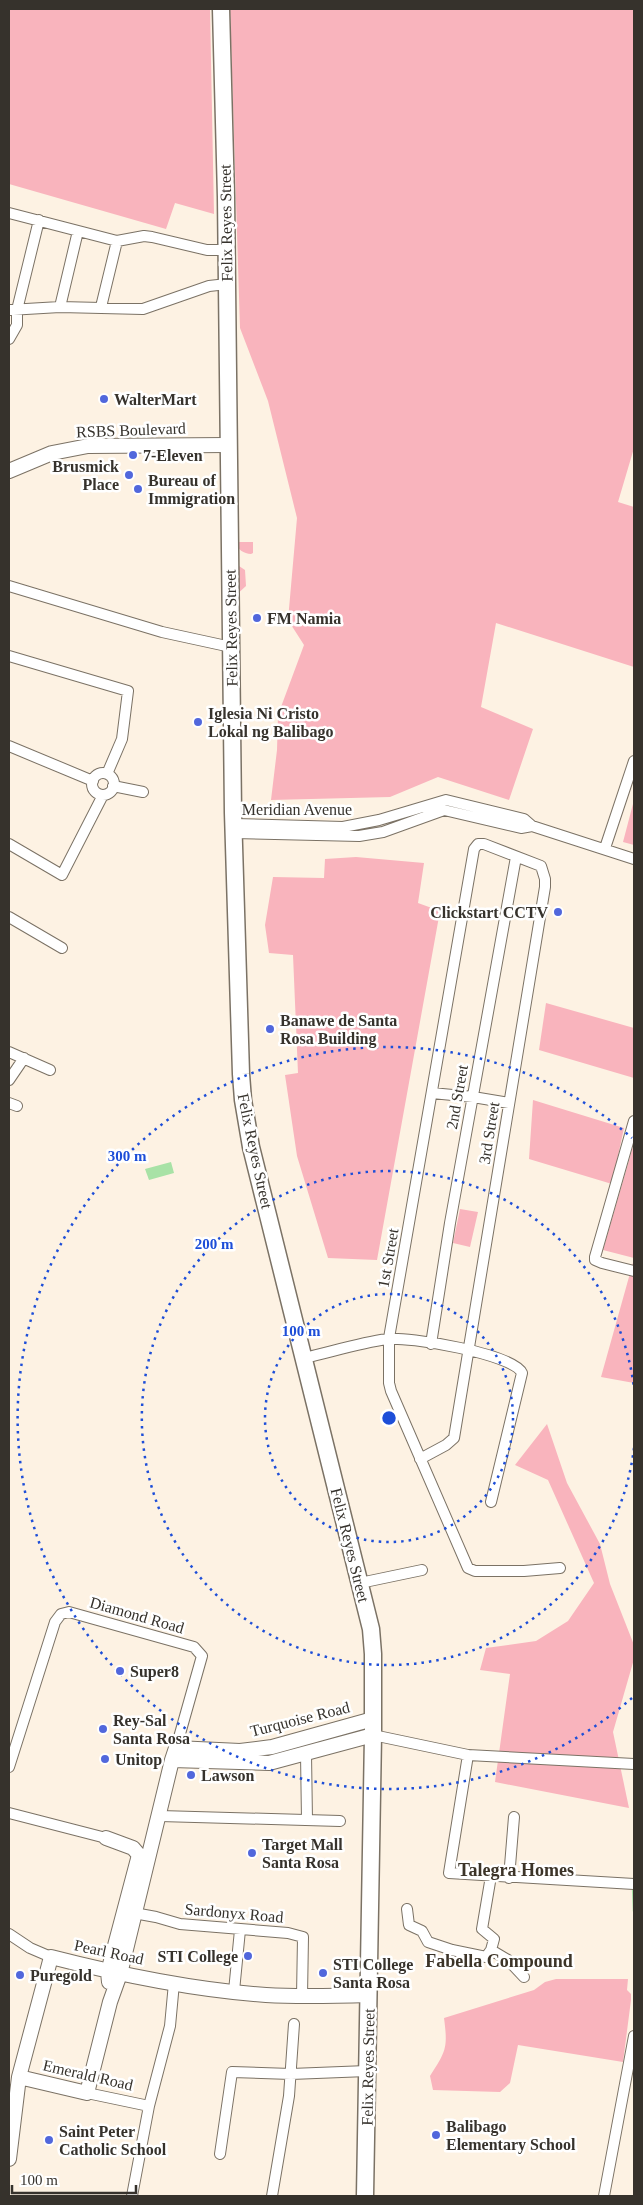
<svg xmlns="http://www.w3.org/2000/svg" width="643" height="2205" font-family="'Times New Roman',serif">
<rect width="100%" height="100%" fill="#fdf2e3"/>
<path fill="#f9b4bd" d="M9 9H210L214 214 175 203 166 229 9 184Z
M230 9H634V448L618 502 634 507V667L496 623 481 707 533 729 509 800 438 777 390 797 271 800 277 750 278 715 304 645 288 620 297 518 268 401 240 328Z
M235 542H253V553L251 554C244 554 237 549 235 542Z
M236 564 245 570 246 586 235 596Z
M634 800V845L623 842Z
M356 857 424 863 418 903 440 911 377 1260 328 1258 297 1156 285 1075 298 1073 293 955 269 953 265 925 273 877 324 878 325 859Z
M546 1003 634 1028V1078L539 1050Z
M533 1100 624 1128 612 1184 529 1159Z
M634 1143V1258L603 1250Z
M460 1209 478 1212 470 1247 453 1243Z
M634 1259V1383L601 1377Z
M547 1424 567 1483 600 1544 610 1584 634 1645V1659L613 1732 629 1808 495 1782 510 1674 480 1670 486 1648 536 1641 568 1621 594 1583 548 1480 515 1465Z
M556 1979H628L627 1990 631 1994V2000L623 2062 518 2045 510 2083 500 2092 433 2090 430 2076C446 2051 448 2048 444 2018L534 1990 545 1982Z"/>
<path fill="#a8e2a6" d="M171 1162 174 1173 149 1180 145 1169Z"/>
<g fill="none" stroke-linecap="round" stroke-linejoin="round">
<path stroke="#a8e2a6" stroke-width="2.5" d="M633 1887 634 1911"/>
<defs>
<path id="street" d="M9 213 117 241 144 236 152 237 207 250H227
M60 307 78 231
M101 307 117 241
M9 310 60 307 143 309 209 286 227 284
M9 339 17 325V310L39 220
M9 586 162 632 231 647
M9 656 128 691 122 739 107 774
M9 746 93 781
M92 784a11 11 0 1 1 22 0a11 11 0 1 1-22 0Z
M113 786 143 792
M234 824 343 827 379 820 446 800 524 819 532 826 634 859
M234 833 359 836 383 832 444 810 521 828 532 826
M9 844 62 875 103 795
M605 848 634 761
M9 917 62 948
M9 1052 50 1070
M9 1080 24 1058
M432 1093 473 1097 509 1103
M9 1103 17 1106
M634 1121 595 1257V1260L602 1263 634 1271
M431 1344 450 1223 516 857
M304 1358C331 1352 359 1343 387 1339 407 1336 514 1354 522 1373L491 1502
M420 1459 446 1445 454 1438 545 887V879L541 866 484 844H478L474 849 389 1338V1383L391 1391 468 1568 475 1571H524L560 1568
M360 1583 422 1570
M373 1735 468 1755 449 1873 634 1884
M306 1754 307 1820
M468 1755 634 1764
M9 1767 55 1622 61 1614 69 1612 194 1647 202 1656 176 1748
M9 1813 106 1838
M160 1816 340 1821
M491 1876 482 1929 494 1939 491 1950 508 1960 524 1977
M509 1878 514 1817
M407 1909 409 1925 422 1931 428 1942 452 1950 486 1957 491 1950
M134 1913 156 1917 180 1924 288 1933 303 1937 302 1996
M9 1934 30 1948 51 1957
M234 1991 240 1930
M87 2093 149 2106
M220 2154 232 2072 291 2074 367 2071
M132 2196 149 2106 170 2026 174 1983
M272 2196 289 2096 294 2024
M604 2196 634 2036"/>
<path id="secondary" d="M9 471 52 453 88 446 228 445
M172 1760 176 1748 240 1751 272 1747 373 1719
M106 1838 133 1848 139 1855 108 1972 109 1982
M19 2077 87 2093 110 2002 120 1974 172 1760 269 1763 373 1735
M9 2159 19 2077 51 1957C121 1975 194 1990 266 1995 300 1997 335 1996 369 1995"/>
<path id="primary" d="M221 9 226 197 233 813 241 1074 243 1100 251 1147 371 1629 373 1654V1735L365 2196"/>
</defs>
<use href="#street" stroke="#7b7265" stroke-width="12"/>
<use href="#secondary" stroke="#7b7265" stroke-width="16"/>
<use href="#primary" stroke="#7b7265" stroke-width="19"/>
<use href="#street" stroke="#fff" stroke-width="10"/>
<use href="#secondary" stroke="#fff" stroke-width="14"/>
<use href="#primary" stroke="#fff" stroke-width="16"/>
</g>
<g fill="none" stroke="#1d4ed8" stroke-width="2.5" stroke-dasharray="2.5 5">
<circle cx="389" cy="1418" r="124"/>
<path d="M634 1448A247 247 0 1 1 634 1388"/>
<path d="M632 1698A371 371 0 1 1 632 1138"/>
</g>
<g fill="#5167dc" stroke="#fff" stroke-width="2">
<circle cx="104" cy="399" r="5"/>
<circle cx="133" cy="455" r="5"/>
<circle cx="129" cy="475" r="5"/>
<circle cx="138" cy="489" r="5"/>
<circle cx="257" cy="618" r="5"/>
<circle cx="198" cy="722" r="5"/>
<circle cx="558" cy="912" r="5"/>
<circle cx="270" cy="1029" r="5"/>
<circle cx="120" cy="1671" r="5"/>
<circle cx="103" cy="1729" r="5"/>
<circle cx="105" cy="1759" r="5"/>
<circle cx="191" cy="1775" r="5"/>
<circle cx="252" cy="1853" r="5"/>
<circle cx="248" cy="1956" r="5"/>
<circle cx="323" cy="1973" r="5"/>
<circle cx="20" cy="1975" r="5"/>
<circle cx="436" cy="2135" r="5"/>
<circle cx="49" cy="2140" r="5"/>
</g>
<g text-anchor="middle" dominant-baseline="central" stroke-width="5" stroke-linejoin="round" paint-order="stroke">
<g font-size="16" fill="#36322c" stroke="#fff">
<text transform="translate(226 223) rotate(-91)">Felix Reyes Street</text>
<text transform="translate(131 430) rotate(-2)">RSBS Boulevard</text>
<text transform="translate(231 628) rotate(-91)">Felix Reyes Street</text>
<text x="297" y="809">Meridian Avenue</text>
<text transform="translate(457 1097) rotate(-80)">2nd Street</text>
<text transform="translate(489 1133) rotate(-81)">3rd Street</text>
<text transform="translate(255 1151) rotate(78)">Felix Reyes Street</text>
<text transform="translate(388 1258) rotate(-80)">1st Street</text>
<text transform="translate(350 1545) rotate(76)">Felix Reyes Street</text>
<text transform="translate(137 1615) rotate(16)">Diamond Road</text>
<text transform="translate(300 1719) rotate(-14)">Turquoise Road</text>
<text transform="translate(234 1913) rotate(5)">Sardonyx Road</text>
<text transform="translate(109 1952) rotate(12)">Pearl Road</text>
<text transform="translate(368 2067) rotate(-89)">Felix Reyes Street</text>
<text transform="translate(88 2075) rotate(13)">Emerald Road</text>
</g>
<g font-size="16" font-weight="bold" fill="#36322c" stroke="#fff" text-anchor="start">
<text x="114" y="399">WalterMart</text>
<text x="143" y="455">7-Eleven</text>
<text x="119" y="466" text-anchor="end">Brusmick<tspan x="119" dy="18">Place</tspan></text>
<text x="148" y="480">Bureau of<tspan x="148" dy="18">Immigration</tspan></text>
<text x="267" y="618">FM Namia</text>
<text x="208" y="713">Iglesia Ni Cristo<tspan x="208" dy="18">Lokal ng Balibago</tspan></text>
<text x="548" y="912" text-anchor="end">Clickstart CCTV</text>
<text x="280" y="1020">Banawe de Santa<tspan x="280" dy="18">Rosa Building</tspan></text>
<text x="130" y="1671">Super8</text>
<text x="113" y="1720">Rey-Sal<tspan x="113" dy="18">Santa Rosa</tspan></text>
<text x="115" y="1759">Unitop</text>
<text x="201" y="1775">Lawson</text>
<text x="262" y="1844">Target Mall<tspan x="262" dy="18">Santa Rosa</tspan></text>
<text x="238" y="1956" text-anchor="end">STI College</text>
<text x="333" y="1964">STI College<tspan x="333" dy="18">Santa Rosa</tspan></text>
<text x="30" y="1975">Puregold</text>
<text x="446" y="2126">Balibago<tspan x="446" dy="18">Elementary School</tspan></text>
<text x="59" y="2131">Saint Peter<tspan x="59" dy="18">Catholic School</tspan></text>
</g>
<g font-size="18" font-weight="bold" fill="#3c3428" stroke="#fff">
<text x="516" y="1870">Talegra Homes</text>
<text x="499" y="1961">Fabella Compound</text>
</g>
</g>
<circle cx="389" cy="1418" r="8" fill="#1d4ed8" stroke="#fff" stroke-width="2.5"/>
<g font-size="15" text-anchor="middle" font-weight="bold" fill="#1d4ed8" stroke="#fff" stroke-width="5" stroke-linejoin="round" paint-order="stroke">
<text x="127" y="1161">300 m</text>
<text x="214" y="1249">200 m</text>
<text x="301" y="1336">100 m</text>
</g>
<rect width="643" height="2205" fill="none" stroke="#36322c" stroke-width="20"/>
<path d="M12 2185v8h124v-8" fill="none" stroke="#36322c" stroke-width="2.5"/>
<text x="20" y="2185" font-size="15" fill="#36322c" stroke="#ffffff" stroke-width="4" paint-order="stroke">100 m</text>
</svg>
